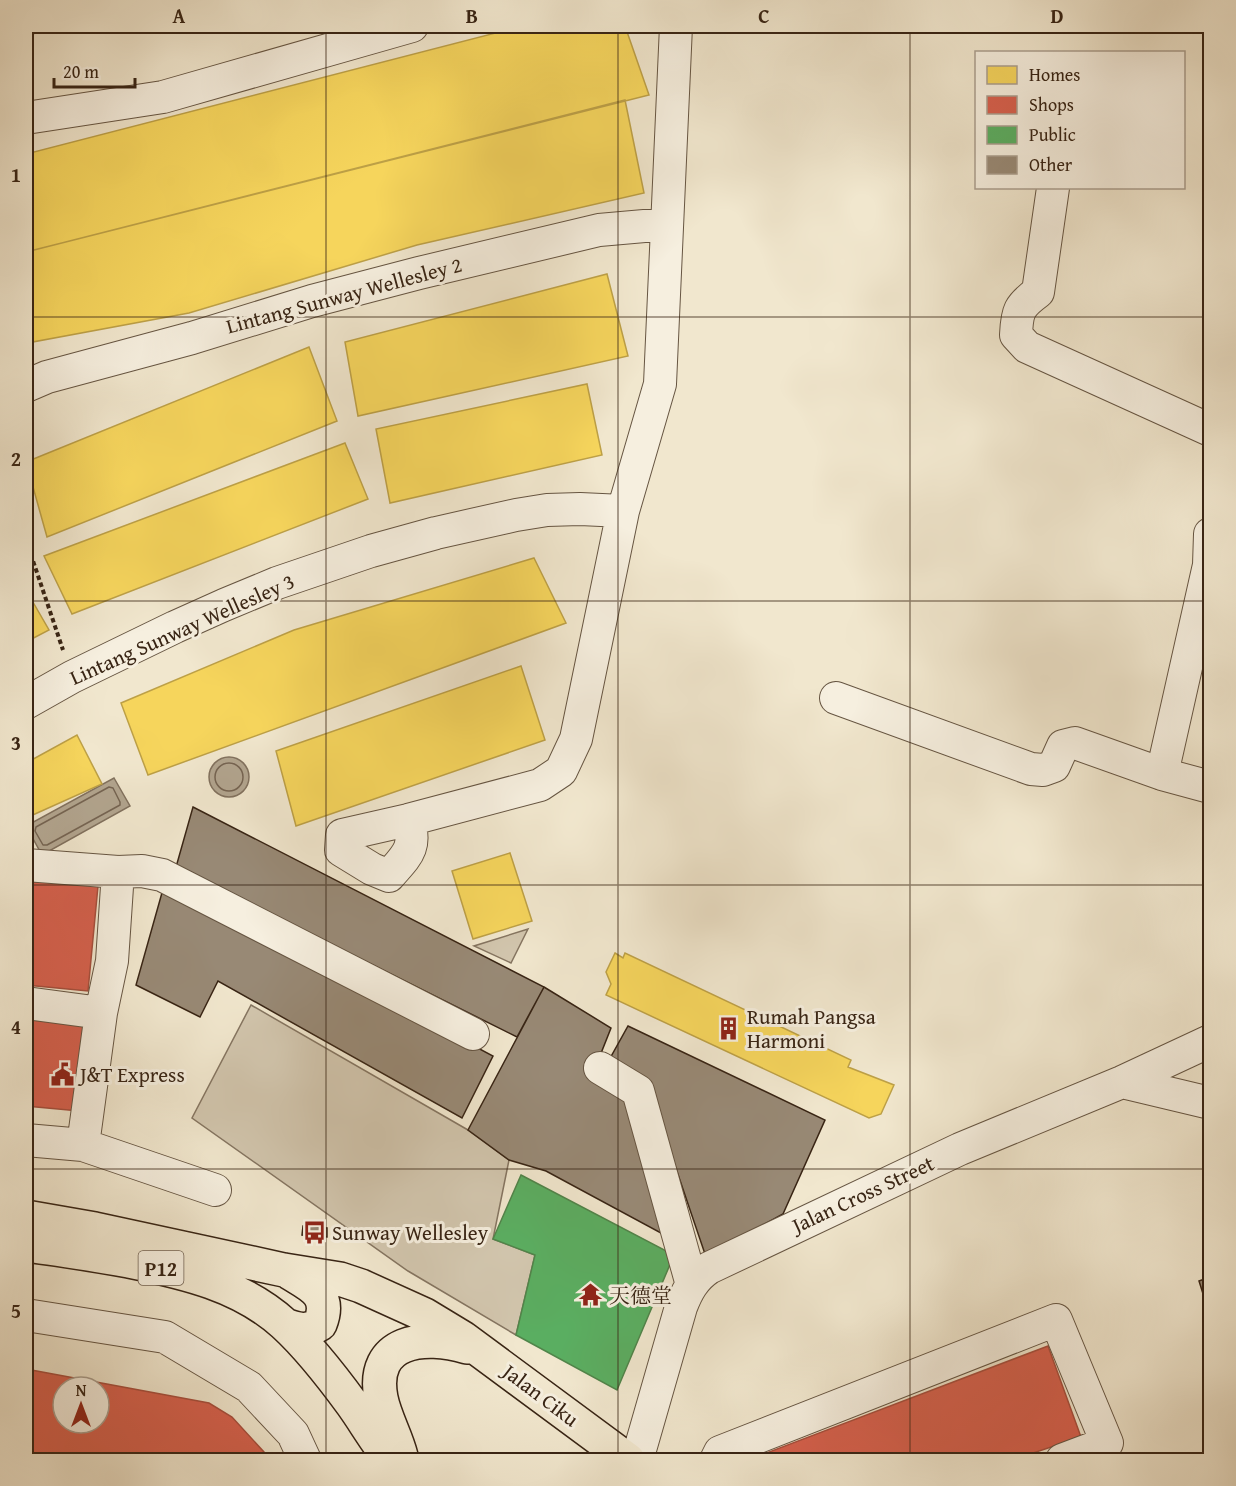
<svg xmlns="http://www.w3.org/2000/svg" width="1236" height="1486" font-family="'Gentium Book Plus','Noto Serif SC',serif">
<rect width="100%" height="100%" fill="#f1e7ce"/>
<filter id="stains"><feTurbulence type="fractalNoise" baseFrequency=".00333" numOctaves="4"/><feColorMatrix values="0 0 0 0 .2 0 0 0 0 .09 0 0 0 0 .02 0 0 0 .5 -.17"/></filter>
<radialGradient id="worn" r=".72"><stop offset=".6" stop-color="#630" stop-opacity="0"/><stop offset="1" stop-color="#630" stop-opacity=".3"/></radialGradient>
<path fill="#d2c6ae" stroke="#857561" stroke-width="1.5" d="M26 26H87L44 28 26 38Z
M528 929 511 963 474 946Z
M251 1005 468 1130 509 1160 493 1239 535 1255 516 1335 408 1271 192 1118Z"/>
<path fill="#b2a58f" stroke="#81715e" stroke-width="1.5" d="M209 777a20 20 0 1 1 40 0a20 20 0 1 1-40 0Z
M114 778 130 806 42 855 26 826Z"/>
<path fill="#f6d55c" stroke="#bda046" stroke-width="1.5" d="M523 26H625L649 95 26 252V154Z
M625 100 644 193 417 245 189 313 27 343 26 337V252Z
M607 274 628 356 358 416 345 342Z
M309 347 337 421 47 537 26 462Z
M587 384 602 455 390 503 376 429Z
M345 443 368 499 72 614 44 556Z
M534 558 566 623 148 775 121 703 294 630Z
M26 590 49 630 26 642Z
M521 666 545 740 296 826 276 751Z
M77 735 102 784 26 818V763Z
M510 853 532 921 473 939 452 871Z
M615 953 623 958 625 953 851 1060 848 1067 894 1085 881 1114 869 1118 606 995 611 984 606 972Z"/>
<path fill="#d6604d" stroke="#a74e3c" stroke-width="1.5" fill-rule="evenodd" d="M26 878 98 886 88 991 26 985Z
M26 1013 88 1019 79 1111 26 1106Z
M1048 1346 1081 1437 1012 1460H748Z
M26 1369 209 1403 232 1417 264 1452 268 1460H26ZM63 1387H99V1423H63Z
M1146 1454 1149 1460H1127Z"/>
<path fill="#5aae61" stroke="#50854a" stroke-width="1.5" d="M521 1175 674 1255 617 1390 516 1335 535 1255 493 1239Z"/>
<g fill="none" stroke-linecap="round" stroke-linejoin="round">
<path stroke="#756452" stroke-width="1.5" d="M215 777a14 14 0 1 1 28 0a14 14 0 1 1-28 0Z
M109 787 113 788 120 802V805L47 845H43L35 831 36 827Z"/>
</g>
<path fill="#988975" stroke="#382414" stroke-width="1.5" d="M193 807 544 987 517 1037 176 867Z
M165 882 493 1056 462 1118 218 981 200 1017 136 985Z
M544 987 611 1028 592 1076 627 1096 672 1239 546 1171 509 1160 468 1130Z
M628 1026 825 1120 783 1214 706 1257 647 1083 608 1062Z
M303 1226 327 1228V1237L302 1235Z
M1210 1277V1316L1199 1281Z"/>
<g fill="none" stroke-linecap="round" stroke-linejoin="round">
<defs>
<path id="minor" d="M26 118 163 97 412 26
M1053 188 1038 292C1019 306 1017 311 1016 335L1027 347 1210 430
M26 386 47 377 192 338 312 301 419 273 599 230 667 224
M836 698 1031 769 1043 770 1054 766 1063 746 1075 743 1162 774 1210 787
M26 703 72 677 175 627 224 605 277 583 371 551 436 533 516 515 547 510 580 509 623 511
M1162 774 1209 565 1210 534
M408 820C418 848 406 856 389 876L372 869 341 850 342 835 408 820 540 785 561 771 576 739 623 511 660 384 676 26
M26 865 118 872 142 871 162 875 473 1034
M26 1003 101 1013
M600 1068 638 1091 692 1285
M1122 1082 1210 1103
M26 1140 83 1145 215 1190
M83 1145 101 1013 112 961 118 872
M26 1315 165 1337 249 1387 293 1434 305 1460
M637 1460 681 1307C687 1291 694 1278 709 1268L960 1149 1122 1082 1210 1041
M716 1460 720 1452 1056 1320 1107 1443 1062 1460"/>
<path id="major" d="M26 1217 95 1229 284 1270 340 1279 361 1286 425 1315 463 1338 628 1460
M26 1245C60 1249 95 1255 129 1261 184 1272 241 1285 284 1324 308 1346 333 1378 352 1404 365 1422 376 1442 391 1460
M285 1325C298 1330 308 1332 320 1324 332 1294 311 1286 290 1273
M401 1456C396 1436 385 1418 381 1398 370 1340 424 1334 467 1347"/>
</defs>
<use href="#minor" stroke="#665542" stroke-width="34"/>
<use href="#major" stroke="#382414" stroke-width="36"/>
<path stroke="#382414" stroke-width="4" stroke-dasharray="4.5 3" stroke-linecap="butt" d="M26 540 63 650"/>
<use href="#minor" stroke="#f6efdf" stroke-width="32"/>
<use href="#major" stroke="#f1e7ce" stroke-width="33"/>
</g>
<path fill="none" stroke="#382414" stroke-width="1.5" stroke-opacity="0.55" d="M326 26V1460M618 26V1460M910 26V1460M26 317H1210M26 601H1210M26 885H1210M26 1169H1210"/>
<defs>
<symbol id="building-bare" viewBox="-9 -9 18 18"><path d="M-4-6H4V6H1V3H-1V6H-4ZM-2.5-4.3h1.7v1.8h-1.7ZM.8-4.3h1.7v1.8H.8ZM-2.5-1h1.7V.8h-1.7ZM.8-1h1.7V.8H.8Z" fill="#8f2418" stroke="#f6efdf" stroke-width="2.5" paint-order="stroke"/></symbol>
<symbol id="civic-bare" viewBox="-9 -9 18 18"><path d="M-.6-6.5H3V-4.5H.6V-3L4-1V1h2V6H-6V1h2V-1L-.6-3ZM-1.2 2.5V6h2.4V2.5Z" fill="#8f2418" stroke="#f6efdf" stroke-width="2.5" paint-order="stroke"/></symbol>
<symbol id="bus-bare" viewBox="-9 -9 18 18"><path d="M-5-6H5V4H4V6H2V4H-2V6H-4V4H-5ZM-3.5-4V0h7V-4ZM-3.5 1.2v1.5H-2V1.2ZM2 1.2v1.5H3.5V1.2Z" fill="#8f2418" stroke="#f6efdf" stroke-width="2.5" paint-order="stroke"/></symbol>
<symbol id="temple-bare" viewBox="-9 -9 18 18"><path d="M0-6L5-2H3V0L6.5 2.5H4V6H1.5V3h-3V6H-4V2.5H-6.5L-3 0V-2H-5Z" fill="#8f2418" stroke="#f6efdf" stroke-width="2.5" paint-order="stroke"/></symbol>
</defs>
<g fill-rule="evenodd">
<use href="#building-bare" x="712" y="1012" width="33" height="33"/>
<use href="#civic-bare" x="46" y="1058" width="33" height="33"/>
<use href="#bus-bare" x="298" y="1216" width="33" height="33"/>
<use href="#temple-bare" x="574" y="1278" width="33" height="33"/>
</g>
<g text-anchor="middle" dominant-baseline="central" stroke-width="6" stroke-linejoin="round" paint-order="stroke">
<rect fill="#f6efdf" stroke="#716151" stroke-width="1.5" x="138.5" y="1251" width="45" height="34" rx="4.5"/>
<g font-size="20" font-weight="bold" fill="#382414">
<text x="161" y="1268">P12</text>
</g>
<g font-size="21" fill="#382414" stroke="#f6efdf">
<text transform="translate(344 295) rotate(-15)">Lintang Sunway Wellesley 2</text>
<text transform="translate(182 629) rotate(-24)">Lintang Sunway Wellesley 3</text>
<text transform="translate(863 1194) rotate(-25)">Jalan Cross Street</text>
<text transform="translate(541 1395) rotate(37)">Jalan Ciku</text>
</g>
<g font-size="21" fill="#382414" stroke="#f6efdf" text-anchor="start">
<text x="747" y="1016">Rumah Pangsa<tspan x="747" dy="24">Harmoni</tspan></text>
<text x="80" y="1074">J&amp;T Express</text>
<text x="332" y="1232">Sunway Wellesley</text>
<text x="609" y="1295">天德堂</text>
</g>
</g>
<rect width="1236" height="1486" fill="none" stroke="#f1e7ce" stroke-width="66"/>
<rect x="975" y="51" width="210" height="138" fill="#f6efdf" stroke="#aa9e8e" stroke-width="1.5"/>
<rect x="987" y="66" width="30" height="18" fill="#f6d55c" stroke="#aa9e8e" stroke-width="1.5"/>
<text x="1029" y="81" font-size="18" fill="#382414">Homes</text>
<rect x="987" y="96" width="30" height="18" fill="#d6604d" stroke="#aa9e8e" stroke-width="1.5"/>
<text x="1029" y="111" font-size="18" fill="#382414">Shops</text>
<rect x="987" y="126" width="30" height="18" fill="#5aae61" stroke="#aa9e8e" stroke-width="1.5"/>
<text x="1029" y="141" font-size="18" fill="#382414">Public</text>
<rect x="987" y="156" width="30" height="18" fill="#988975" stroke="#aa9e8e" stroke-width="1.5"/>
<text x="1029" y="171" font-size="18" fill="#382414">Other</text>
<g transform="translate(81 1405)"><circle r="28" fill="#f6efdf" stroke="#aa9e8e" stroke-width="1.5"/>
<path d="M0-4.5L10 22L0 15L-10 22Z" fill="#8f2418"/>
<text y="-9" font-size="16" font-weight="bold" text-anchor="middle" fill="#382414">N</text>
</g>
<path d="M54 78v9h81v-9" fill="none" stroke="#382414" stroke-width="3"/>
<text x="63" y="78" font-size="18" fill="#382414" stroke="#f6efdf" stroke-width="4.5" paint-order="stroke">20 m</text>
<rect x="33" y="33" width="1170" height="1420" fill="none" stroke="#382414" stroke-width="2"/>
<g font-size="20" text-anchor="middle" font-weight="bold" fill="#382414">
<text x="179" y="23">A</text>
<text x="472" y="23">B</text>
<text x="764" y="23">C</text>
<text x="1057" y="23">D</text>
<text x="16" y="182">1</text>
<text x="16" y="466">2</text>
<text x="16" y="750">3</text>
<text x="16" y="1034">4</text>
<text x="16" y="1318">5</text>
</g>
<rect width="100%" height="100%" filter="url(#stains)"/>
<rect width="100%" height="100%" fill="url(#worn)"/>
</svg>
